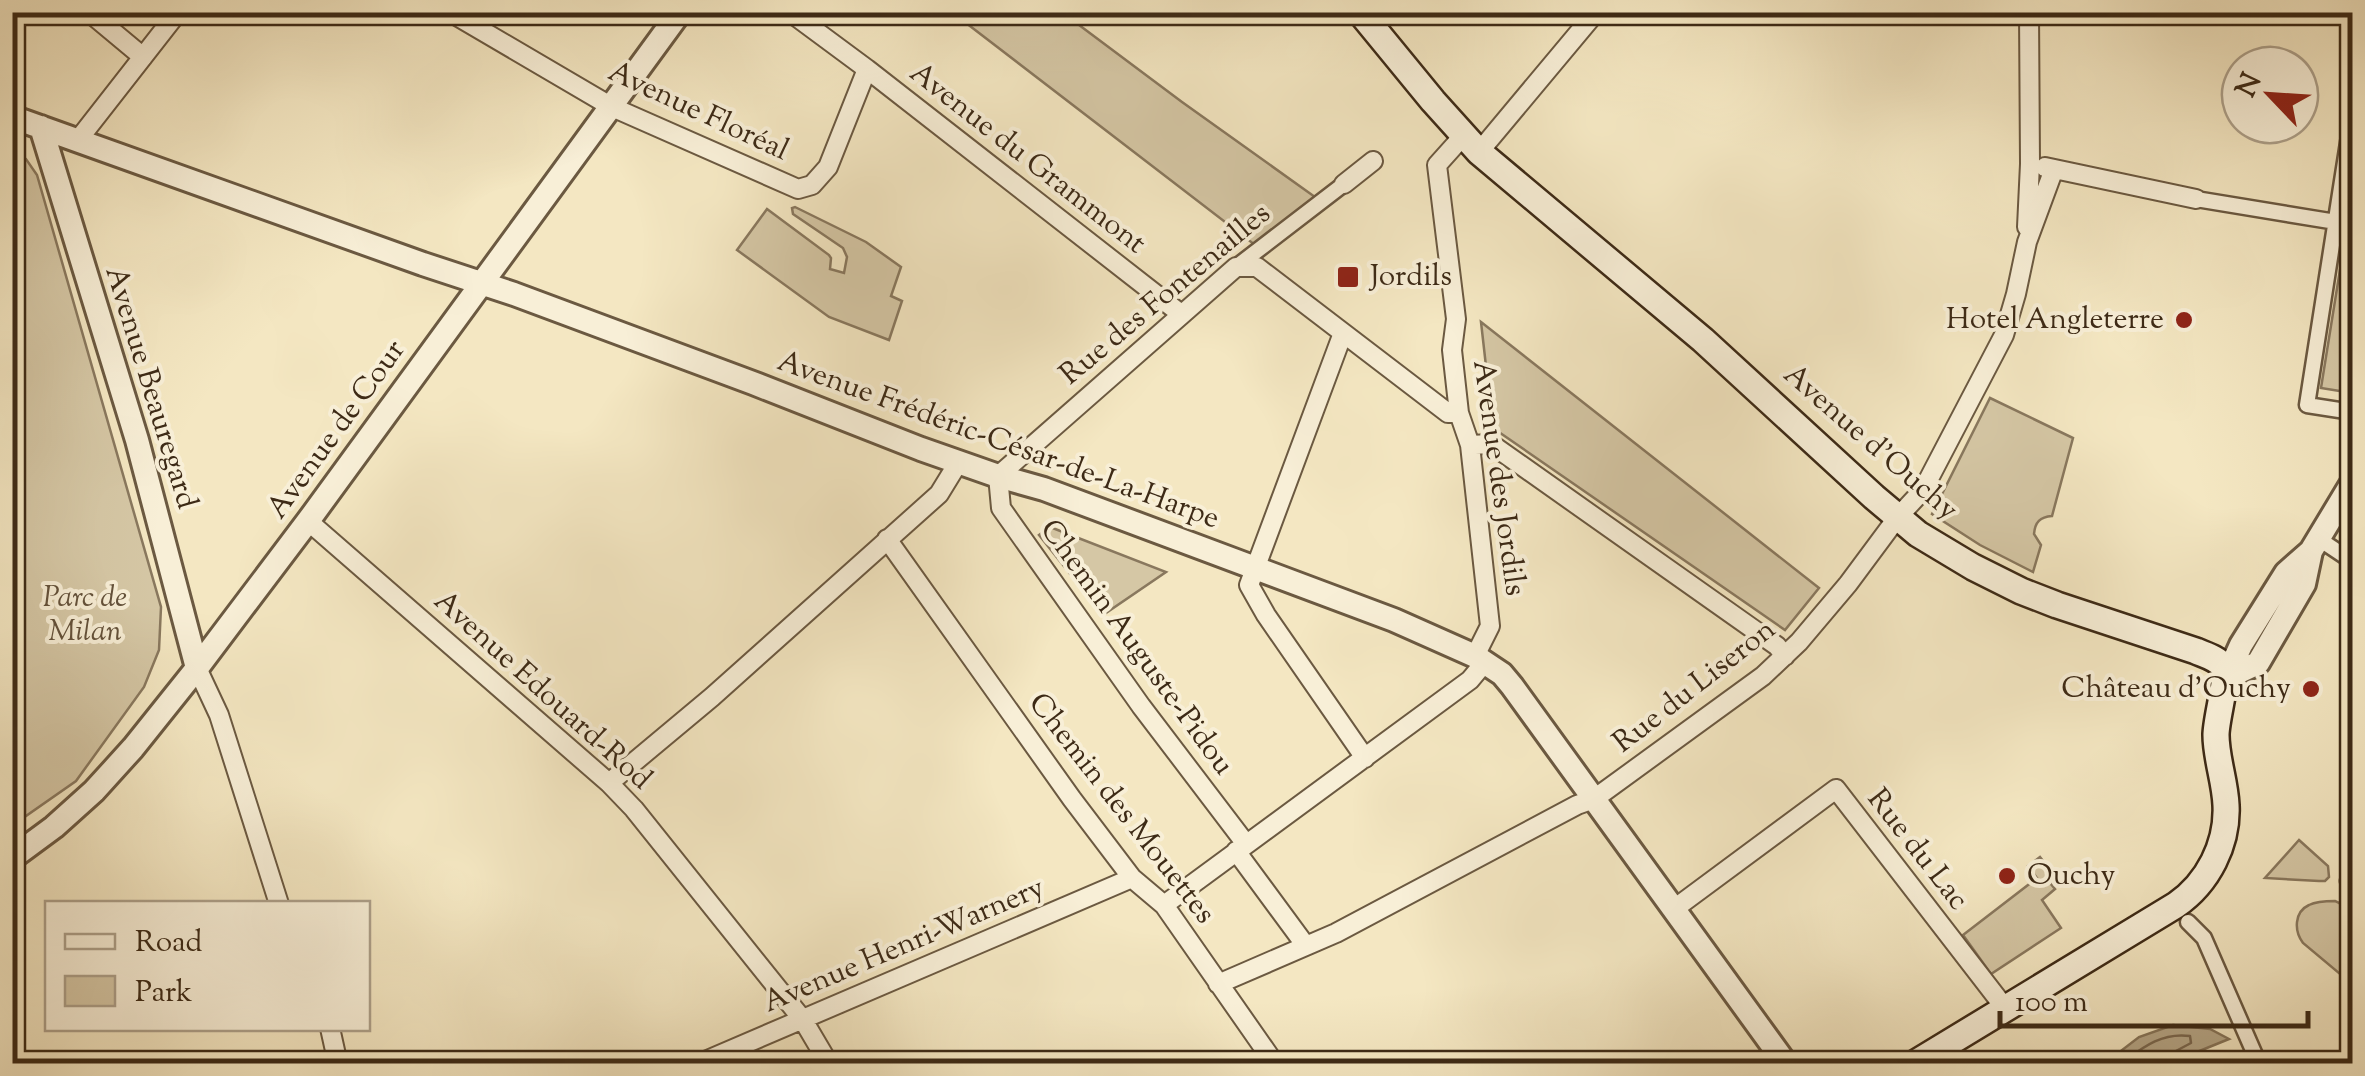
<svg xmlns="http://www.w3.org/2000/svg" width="2365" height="1076" font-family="'Sorts Mill Goudy',serif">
<rect width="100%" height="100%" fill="#f4e7c2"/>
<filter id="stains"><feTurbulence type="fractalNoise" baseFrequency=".002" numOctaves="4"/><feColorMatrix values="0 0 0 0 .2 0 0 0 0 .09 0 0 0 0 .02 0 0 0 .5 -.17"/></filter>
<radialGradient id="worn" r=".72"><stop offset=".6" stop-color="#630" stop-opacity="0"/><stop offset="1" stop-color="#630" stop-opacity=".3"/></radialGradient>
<path fill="#d5c7a5" stroke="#89785e" stroke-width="2.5" d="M953 13H1063L1182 102 1315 197 1255 245Z
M13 149 26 159 37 175 161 607 159 650 144 687 76 781 13 825Z
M2352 195V393L2321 388Z
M795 207 866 242 901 267 891 296 902 301 889 340 829 317 737 250 767 209 829 255 831 258 830 269 844 273 847 257 843 248 793 214 792 208Z
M1481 322 1819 588 1785 630 1493 428Z
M1990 398 2073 438 2052 516C2040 517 2035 522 2034 534L2041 545 2033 572 1980 545 1932 514Z
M1050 527 1166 572 1103 615 1039 535Z
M2299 840 2328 866 2329 877 2325 881H2319L2265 878Z
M2040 857 2057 878 2050 883 2055 889 2042 900 2061 928 1991 974 1963 935 2037 878 2028 866Z
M2335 901C2361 910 2353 961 2352 984L2303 943C2294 931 2294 912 2309 905 2317 901 2327 901 2335 901Z"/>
<path fill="#b6a788" stroke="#86755a" stroke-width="2.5" d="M2173 1025 2210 1029 2229 1039 2170 1063H2098L2117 1054 2139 1037Z"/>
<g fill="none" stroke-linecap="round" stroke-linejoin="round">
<path stroke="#7a684f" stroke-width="2.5" d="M2120 1064C2142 1048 2161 1032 2190 1036L2191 1043 2174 1052 2170 1064"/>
<defs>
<path id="pedestrian" d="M2352 117 2307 405 2352 412
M2196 199 2336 222
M1236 267 1344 184
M2319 539 2352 561
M2348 881 2352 879
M2188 922 2204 938 2259 1064"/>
<path id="minor" d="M89 12 143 57
M450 12 612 107 798 189 812 185 828 167 867 69
M790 12 867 69 1181 314
M1463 136 1437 165 1456 319 1452 350 1459 413 1470 445 1490 626 1475 656
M78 140 178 12
M1479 152 1596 12
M2045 167 2196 199
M1344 184 1373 161
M2027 227 2030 164 2029 12
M1343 333 1249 585 1266 615 1365 758
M1470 445 1491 444 1777 646 1785 656
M308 521 609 783 634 809 803 1020 829 1064
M887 539 1072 799 1132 878 1164 905 1275 1064
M197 668 219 715 279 904
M609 783 712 697 939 494 958 463
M1246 844 1141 706 1001 508 998 476 1236 267H1257L1448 413H1459
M1236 851 1306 946
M1164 905 1470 680 1485 662
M1674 909 1836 789 2005 1008
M1218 984 1336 933 1577 805 1594 799 1763 676 1799 642 1848 584 1897 518 1923 490 2004 335 2016 294 2027 242 2054 169
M330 1028 338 1064
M698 1064 1132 878"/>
<path id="tertiary" d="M12 117 423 264 514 294 753 383 921 449 998 476 1044 489 1394 620 1475 656 1502 674 1512 686 1786 1064
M41 127 137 440 197 668
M2226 678 2241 645 2286 573 2311 551 2352 483
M2226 678 2258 663 2304 584 2311 551
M12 858 54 827 94 791 133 748 197 668 308 521 680 12"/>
<path id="secondary" d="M1360 12 1433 101 1479 152 1703 340 1874 497 1918 534 1973 567 2021 591 2057 605 2196 651C2205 655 2217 658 2223 666 2229 676 2216 718 2216 735 2216 758 2225 781 2226 805 2228 844 2208 883 2176 905L1914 1064"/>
</defs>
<use href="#pedestrian" stroke="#6b5941" stroke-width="19"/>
<use href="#minor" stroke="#6b5941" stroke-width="22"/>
<use href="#tertiary" stroke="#6b5941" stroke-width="28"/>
<use href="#secondary" stroke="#3d2a16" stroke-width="30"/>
<use href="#pedestrian" stroke="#f8efd7" stroke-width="14"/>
<use href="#minor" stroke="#f8efd7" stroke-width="18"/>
<use href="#tertiary" stroke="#f8efd7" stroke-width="22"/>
<use href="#secondary" stroke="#f8efd7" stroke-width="25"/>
</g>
<g fill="#8f2418" stroke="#f8efd7" stroke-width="4">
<rect x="1336" y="265" width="24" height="24" rx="5"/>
<circle cx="2184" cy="320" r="10"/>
<circle cx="2311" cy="689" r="10"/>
<circle cx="2007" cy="876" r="10"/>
</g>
<g text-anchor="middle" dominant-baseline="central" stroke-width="8" stroke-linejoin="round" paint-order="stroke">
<g font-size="30" fill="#3d2a16" stroke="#f8efd7">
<text transform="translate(698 112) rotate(25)">Avenue Floréal</text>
<text transform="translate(1027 159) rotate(38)">Avenue du Grammont</text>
<text transform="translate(1166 295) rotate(-40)">Rue des Fontenailles</text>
<text transform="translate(150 388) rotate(73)">Avenue Beauregard</text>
<text transform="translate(337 430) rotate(-54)">Avenue de Cour</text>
<text transform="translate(998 441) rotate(20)">Avenue Frédéric-César-de-La-Harpe</text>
<text transform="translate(1870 443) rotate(41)">Avenue d'Ouchy</text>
<text transform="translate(1498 478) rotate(82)">Avenue des Jordils</text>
<text transform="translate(1136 648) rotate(54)">Chemin Auguste-Pidou</text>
<text transform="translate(1695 687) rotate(-38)">Rue du Liseron</text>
<text transform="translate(542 691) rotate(42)">Avenue Edouard-Rod</text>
<text transform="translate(1121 809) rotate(52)">Chemin des Mouettes</text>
<text transform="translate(1917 850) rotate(52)">Rue du Lac</text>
<text transform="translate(904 946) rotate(-23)">Avenue Henri-Warnery</text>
</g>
<g font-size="30" fill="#3d2a16" stroke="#f8efd7" text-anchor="start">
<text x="1370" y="277">Jordils</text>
<text x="2164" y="320" text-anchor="end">Hotel Angleterre</text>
<text x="2291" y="689" text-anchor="end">Château d'Ouchy</text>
<text x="2027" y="876">Ouchy</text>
</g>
<g font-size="30" font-style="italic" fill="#63513a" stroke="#f8efd7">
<text x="85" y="598">Parc de<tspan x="85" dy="34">Milan</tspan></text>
</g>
</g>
<rect width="2365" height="1076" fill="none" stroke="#f4e7c2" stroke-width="50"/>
<rect x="15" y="15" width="2335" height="1046" fill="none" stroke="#3d2a16" stroke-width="5"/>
<rect x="25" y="25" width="2315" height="1026" fill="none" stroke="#3d2a16" stroke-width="2.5"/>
<rect x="45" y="901" width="325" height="130" fill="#f8efd7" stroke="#ada08a" stroke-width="2.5"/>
<rect x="65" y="934" width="50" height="15" fill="#f8efd7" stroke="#ada08a" stroke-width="2.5"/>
<text x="135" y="951" font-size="30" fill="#3d2a16">Road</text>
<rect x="65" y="976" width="50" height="30" fill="#d5c7a5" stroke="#ada08a" stroke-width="2.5"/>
<text x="135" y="1001" font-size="30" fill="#3d2a16">Park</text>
<g transform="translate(2270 95) rotate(295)"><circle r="48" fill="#f8efd7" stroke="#ada08a" stroke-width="2.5"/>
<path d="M0-8L18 38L0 25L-18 38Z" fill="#8f2418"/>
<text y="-15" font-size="28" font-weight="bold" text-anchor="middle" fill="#3d2a16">N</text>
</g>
<path d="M2000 1011v15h308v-15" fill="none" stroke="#3d2a16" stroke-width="5"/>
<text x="2015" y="1011" font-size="30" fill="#3d2a16" stroke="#f8efd7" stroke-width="8" paint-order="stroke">100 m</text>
<rect width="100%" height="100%" filter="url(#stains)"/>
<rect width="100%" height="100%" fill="url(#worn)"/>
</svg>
